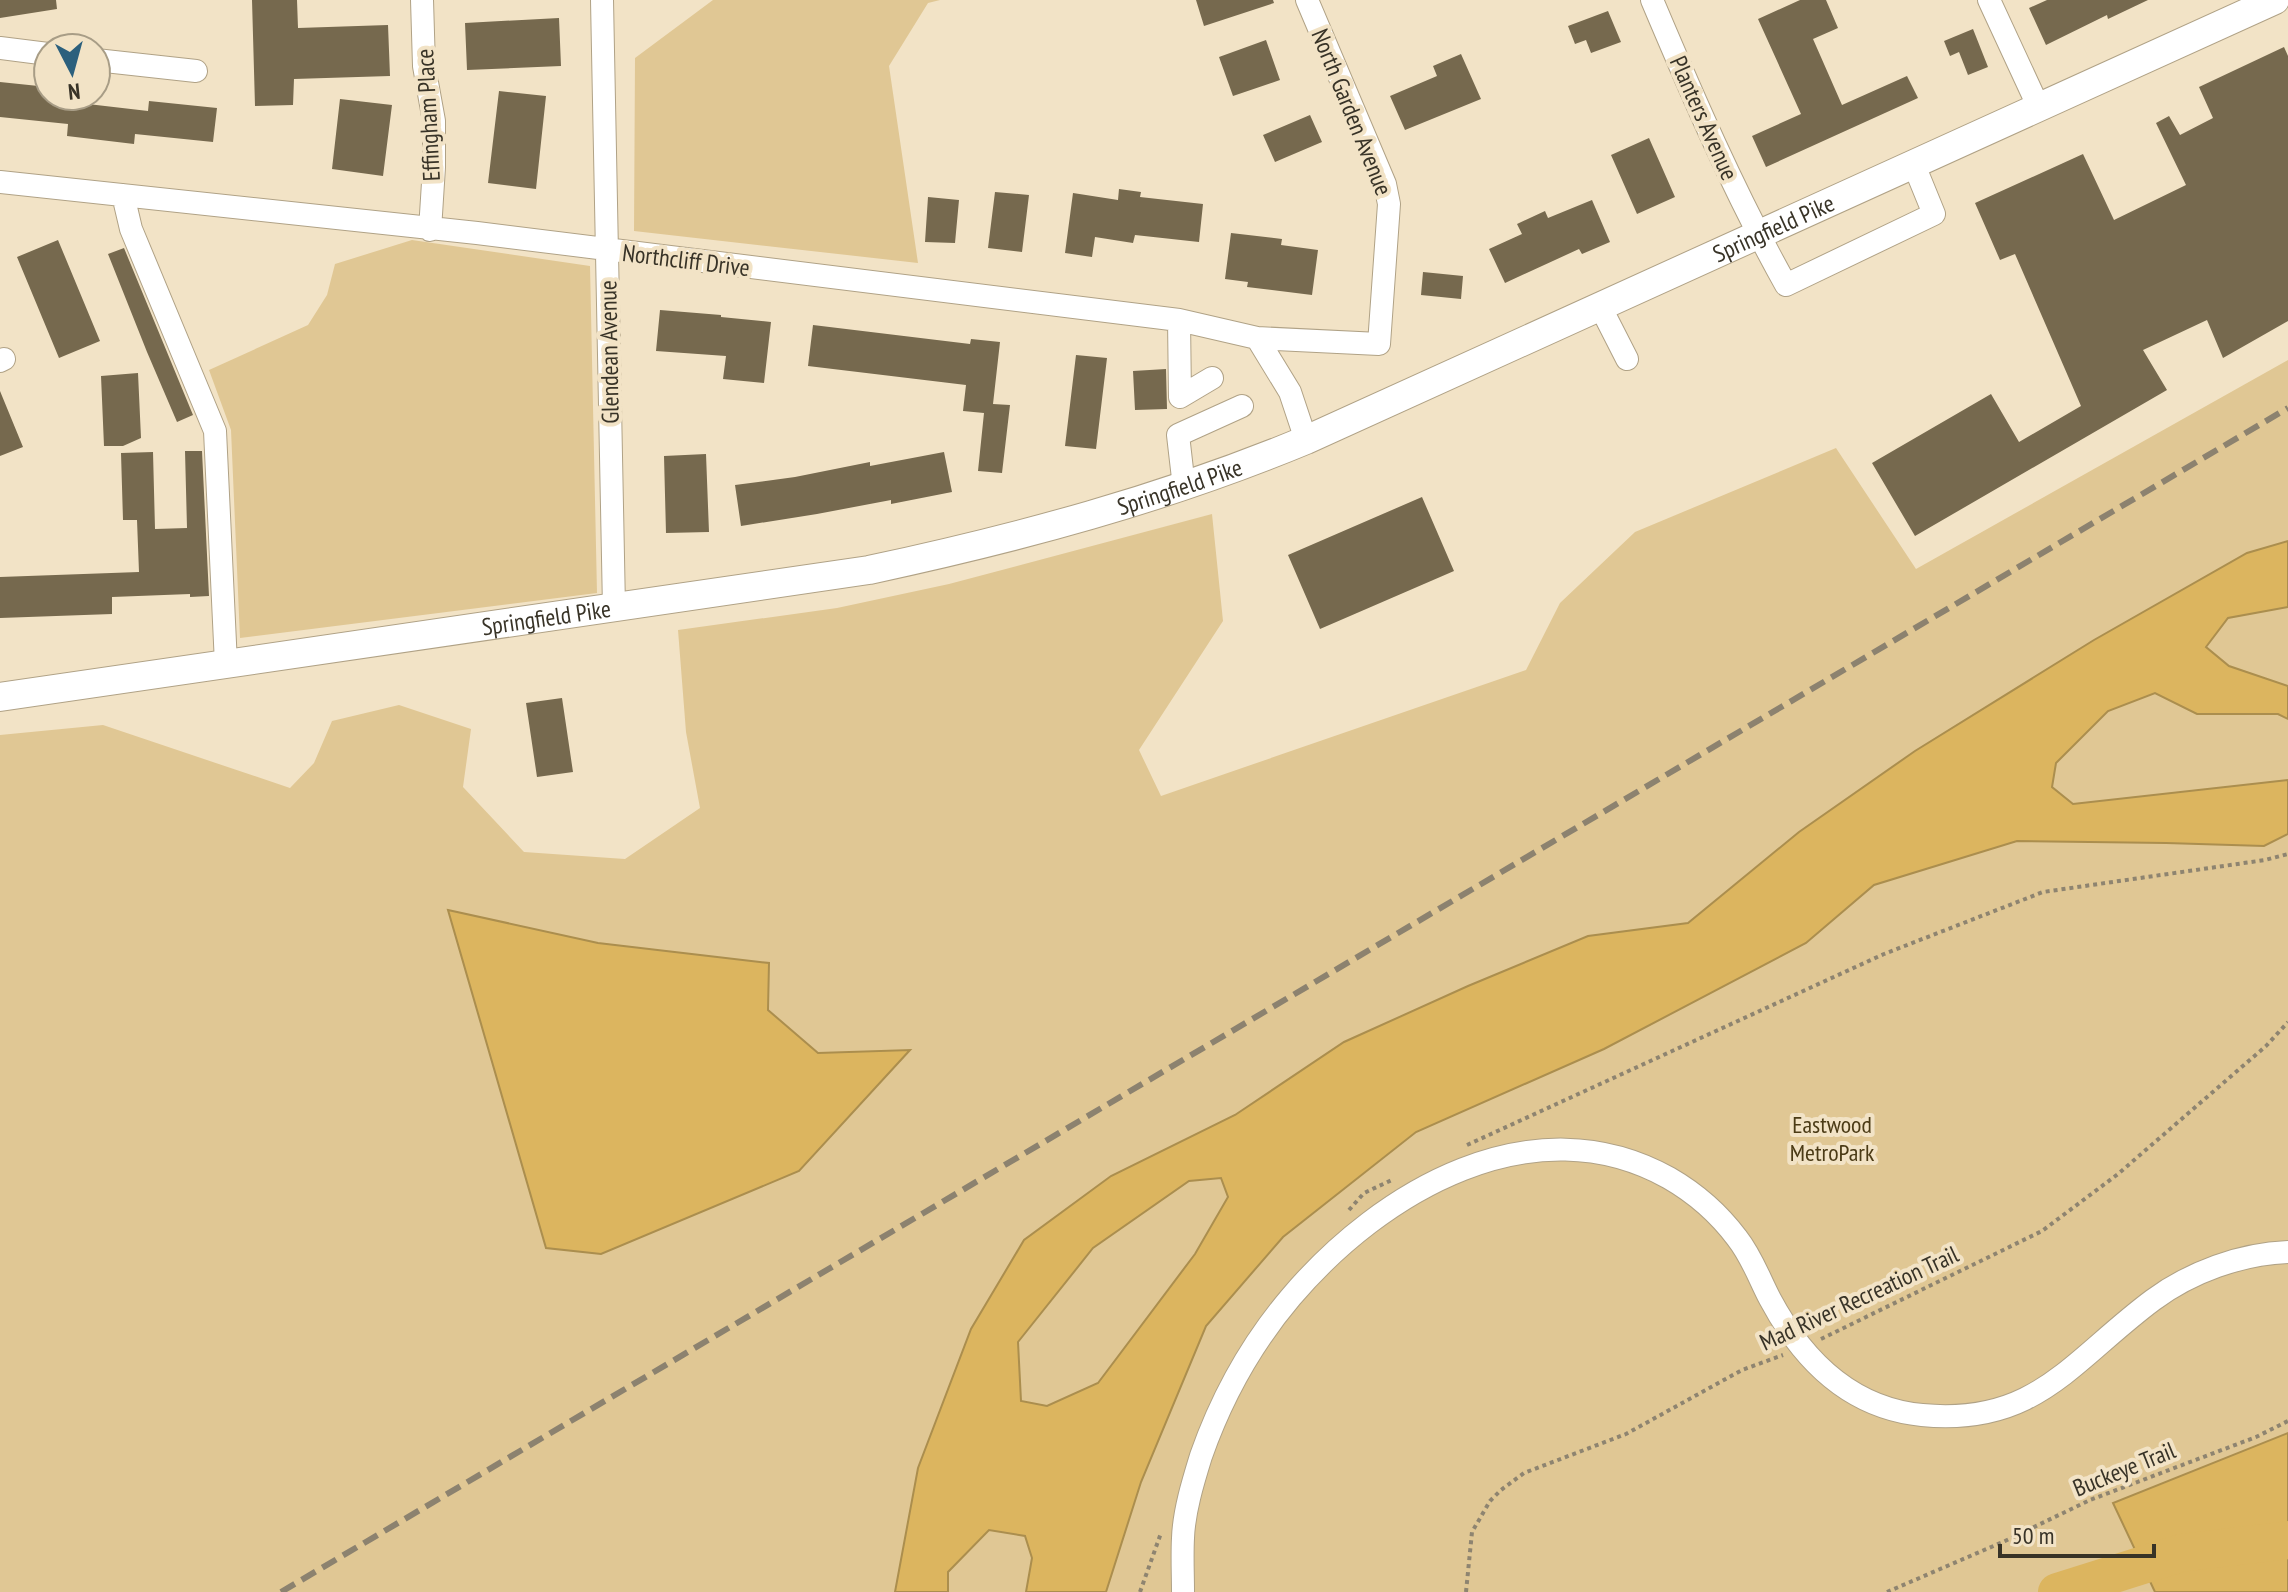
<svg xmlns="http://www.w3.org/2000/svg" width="2288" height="1592" font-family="'PT Sans Narrow',sans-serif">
<rect width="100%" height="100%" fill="#f2e3c6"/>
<path fill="#e0c794" d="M713 0H940L928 3 889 66 918 263 634 231 635 58Z
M412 240 590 266 597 593 240 638 231 430 209 370 308 325 327 295 335 264Z
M2288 360V1592H0V735L103 725 290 788 314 763 332 721 399 705 471 729 463 787 524 852 625 859 700 808 686 732 678 630 837 608 949 584 1212 514 1223 621 1139 750 1161 796 1526 670 1560 603 1635 532 1836 448 1916 569Z"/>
<path fill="#dcb55f" stroke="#ab8e4e" stroke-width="2" fill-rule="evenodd" d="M2288 541V607L2228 618 2206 647 2229 666 2288 686V719L2278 714H2197L2155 693 2108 711 2056 763 2052 787 2073 804 2288 780V834L2264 846 2166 843 2017 841 1874 885 1806 943 1604 1049 1416 1132 1283 1237 1206 1326 1141 1482 1106 1592H1026L1032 1558 1025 1536 989 1530 948 1572V1592H895L918 1468 971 1329 1024 1240 1111 1176 1235 1115 1344 1042 1468 986 1588 936 1688 923 1799 832 1915 751 2094 640 2247 553ZM1221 1178 1228 1197 1195 1254 1098 1383 1047 1406 1021 1401 1018 1342 1093 1248 1189 1181Z
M448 910 598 943 769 963 768 1010 818 1053 910 1050 799 1171 601 1254 546 1248Z
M2288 1433V1592H2155L2113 1503Z"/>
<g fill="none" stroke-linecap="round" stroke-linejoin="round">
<path stroke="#dcb55f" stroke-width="38" d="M2057 1592 2181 1553 2288 1540"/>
</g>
<path fill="#76694e" d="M0 0H56L57 9 0 18Z
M252 0H297L298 28 388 25 390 76 294 79 293 105 255 106Z
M1196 0H1273L1274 3 1204 26Z
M1800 0H1826L1838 28 1813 39 1842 105 1907 76 1918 98 1766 167 1752 136 1801 114 1758 19Z
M2047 0H2148L2108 19 2107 15 2046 45 2029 8Z
M1608 11 1621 42 1591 53 1586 40 1575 44 1568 26Z
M559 18 561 66 467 70 465 23Z
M1973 29 1988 67 1968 75 1959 52 1950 56 1944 41Z
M1266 40 1280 80 1233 96 1219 57Z
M2284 47 2288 56V321L2223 358 2207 320 2143 350 2167 390 1915 536 1872 463 1991 394 2019 442 2081 406 2015 254 2000 260 1975 203 2083 154 2114 220 2186 185 2156 123 2169 116 2180 135 2213 118 2199 87Z
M1461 54 1481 99 1405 130 1390 96 1437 76 1433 66Z
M0 82 48 87V96H63L62 101 148 111 149 101 217 108 213 142 135 134 134 144 67 136 68 124 0 117Z
M499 91 546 96 536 189 488 183Z
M340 99 392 105 383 176 332 169Z
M1310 115 1322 142 1275 162 1263 135Z
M1649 138 1675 197 1637 214 1611 155Z
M1119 189 1141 192 1140 197 1203 204 1199 242 1135 235 1133 243 1095 237 1092 257 1065 253 1073 193 1118 200Z
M995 192 1029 195 1022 252 988 248Z
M928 197 959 200 955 243 925 242Z
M1592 200 1610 242 1582 254 1579 249 1505 283 1489 249 1522 234 1517 224 1545 211 1548 218Z
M1231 233 1282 239 1281 245 1318 250 1312 295 1247 287 1248 282 1225 279Z
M58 240 100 341 59 358 17 257Z
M124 248 193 415 177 422 147 352 108 254Z
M1423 272 1463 276 1461 299 1421 295Z
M660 310 721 315V317L771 322 764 383 723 379 726 356 656 351Z
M813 325 970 344 971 339 1000 342 993 404 1010 405 1002 473 978 471 984 413 963 411 966 385 808 366Z
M1076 355 1107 358 1096 449 1065 446Z
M1166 369 1167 409 1135 410 1133 371Z
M138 373 141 438 123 446H104L101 376Z
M0 391 23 447 0 456Z
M185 451H202L209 596 190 597V594L112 597V614L0 618V577L139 572 137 520H123L121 453 153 452 155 529 187 528Z
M944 452 952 492 891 504V500L817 514 741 526 735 485 795 477 870 462V466Z
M706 454 709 532 666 533 664 456Z
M1422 497 1454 571 1320 629 1288 555Z
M562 698 573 772 537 777 526 703Z"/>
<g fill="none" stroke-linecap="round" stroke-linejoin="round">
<defs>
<path id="minor" d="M422 0 424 66 434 121V167L430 230
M602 0 614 608
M1652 0C1693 97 1735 194 1786 285L1934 214 1914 165
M1989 0 2039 108
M0 48 48 54
M96 60 196 71
M0 182 477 233 1179 320 1257 338 1379 344 1389 204 1385 184 1307 0
M123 195 131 229 215 431 226 664
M1601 308 1627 359
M1179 320 1180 397 1212 378
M1257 338 1290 392 1306 440
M0 361 4 359
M1184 487 1178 435 1242 406
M1183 1592C1183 1574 1182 1556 1183 1538 1184 1511 1193 1482 1201 1456 1221 1399 1252 1343 1291 1297 1381 1191 1533 1102 1669 1178 1695 1193 1719 1214 1737 1238 1752 1257 1759 1278 1770 1299 1802 1359 1850 1408 1922 1415 2036 1426 2071 1361 2153 1300 2191 1272 2240 1254 2288 1252"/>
<g id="major">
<path id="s1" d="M0 697 869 570C1018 538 1164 499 1306 440L2275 0"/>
</g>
</defs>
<use href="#minor" stroke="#b0a286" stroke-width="24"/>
<use href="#major" stroke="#b0a286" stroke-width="30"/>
<path stroke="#8e8470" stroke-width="4" stroke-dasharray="4 4" stroke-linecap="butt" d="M1467 1145 1884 954 2043 892 2265 860 2288 854
M1349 1210 1364 1193 1394 1179
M1821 1339 2042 1231 2118 1174 2266 1046 2288 1022
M1140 1592 1161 1533
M1466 1592 1472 1532 1490 1501 1501 1490 1524 1473 1626 1434 1742 1370 1783 1355
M1887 1592 2005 1541 2090 1500 2256 1437 2288 1421"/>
<use href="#minor" stroke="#fff" stroke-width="22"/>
<use href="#major" stroke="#fff" stroke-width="28"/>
<path stroke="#8c826f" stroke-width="6" stroke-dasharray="16 8" stroke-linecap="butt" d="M281 1592 2288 408"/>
</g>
<g text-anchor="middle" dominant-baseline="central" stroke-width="8" stroke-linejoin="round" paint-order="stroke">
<g font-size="24" fill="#383327" stroke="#f2e3c6">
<text transform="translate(1352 112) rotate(68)">North Garden Avenue</text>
<text transform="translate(428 115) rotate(-93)">Effingham Place</text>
<text transform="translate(1704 118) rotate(66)">Planters Avenue</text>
<text stroke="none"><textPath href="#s1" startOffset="1848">Springfield Pike</textPath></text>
<text transform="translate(686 260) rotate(7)">Northcliff Drive</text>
<text transform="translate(609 352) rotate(-91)">Glendean Avenue</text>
<text stroke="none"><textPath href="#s1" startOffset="1200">Springfield Pike</textPath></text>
<text stroke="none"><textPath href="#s1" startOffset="552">Springfield Pike</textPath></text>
<text transform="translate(1859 1298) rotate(-25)">Mad River Recreation Trail</text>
<text transform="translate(2124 1469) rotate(-22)">Buckeye Trail</text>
</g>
<g font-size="24" fill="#4b3b16" stroke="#f2e3c6">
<text x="1832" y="1124">Eastwood<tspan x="1832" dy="28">MetroPark</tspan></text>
</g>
</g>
<g transform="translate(72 72) rotate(174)"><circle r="38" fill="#f2e3c6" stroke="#a89d86" stroke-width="2"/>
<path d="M0-6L14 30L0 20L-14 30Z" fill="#2c607d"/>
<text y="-12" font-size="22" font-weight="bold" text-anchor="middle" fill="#383327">N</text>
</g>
<path d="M2000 1544v12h154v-12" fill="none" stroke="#383327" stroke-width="4"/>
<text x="2012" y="1544" font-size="24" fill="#383327" stroke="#f2e3c6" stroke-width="6" paint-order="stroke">50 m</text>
</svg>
